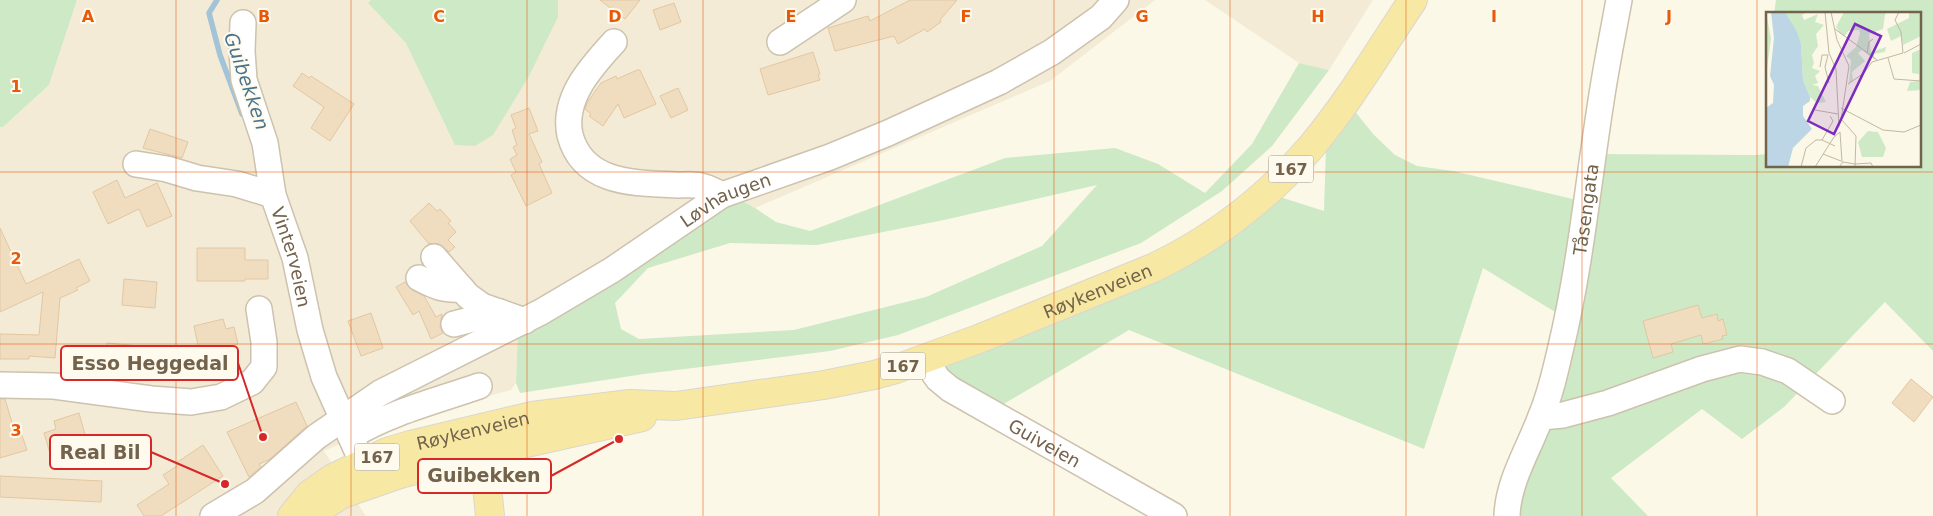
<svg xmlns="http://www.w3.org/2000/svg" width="1933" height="516" font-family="'DejaVu Sans',sans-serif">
<rect width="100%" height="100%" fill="#fcf8e7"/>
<path fill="#f3ebd6" d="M77 0H1155L1050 81 755 208 737 198 518 327 516 383 511 390 387 423 324 451 366 516H0V127H3L49 85Z
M1205 0H1373L1329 70 1299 63Z"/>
<path fill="#cde9c6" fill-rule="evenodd" d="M0 0H77L49 85 3 127H0Z
M371 0H558V17L529 76 493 135 475 146 455 145 406 43 368 3Z
M1776 0H1933V351L1885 302 1784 407 1742 439 1702 409 1611 478 1648 516H1511L1554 369 1589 154 1755 155 1767 154V166H1919V14H1774Z
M1299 63 1329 70 1272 146 1222 191 1141 243 898 335 830 351 644 374 520 393 516 383 518 327 737 198 755 208 776 222 810 231 1005 158 1115 148 1158 164 1205 193 1252 144ZM1097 185 1042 246 926 297 794 330 639 339 621 329 615 303 648 268 730 243 817 245 944 220Z
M1353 109 1374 135 1395 155 1417 166 1453 171 1577 200 1560 315 1483 268 1424 449 1129 330 997 408 938 368 1280 197 1324 211 1326 146Z"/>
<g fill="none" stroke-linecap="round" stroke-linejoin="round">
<path stroke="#a3c3d6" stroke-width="5.5" d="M217 0 209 13 220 55 242 114"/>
</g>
<path fill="#f0ddc0" stroke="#e2c7a1" d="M600 0H640L625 19Z
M910 0H957L940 20 941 22 927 32 925 29 898 44 894 36 835 51 828 28 868 16 870 21Z
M674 3 681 22 660 30 653 10Z
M813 52 820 74 818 75 820 80 768 95 760 69Z
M637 70H640L656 104 624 118 618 104 603 126 589 116 591 114 585 109 587 103 601 83 616 76 617 79Z
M302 73 309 78 311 76 354 104 330 141 311 128 324 107 293 86Z
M678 88 688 110 671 118 660 96Z
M529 108 538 131 529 134 542 162 539 164 552 193 526 206 511 175 516 172 510 159 517 155 513 147 517 145 512 130 516 128 511 115Z
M150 129 188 142 182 158 143 148Z
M117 180 125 198 157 183 172 216 147 227 139 209 108 224 93 192Z
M429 203 437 211 440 209 451 221 448 223 456 232 448 240 455 247 449 252 439 244H429L410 221Z
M0 228 26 284 79 259 90 281 76 288 78 290 60 298 55 358 29 356V359H0V334L39 335 43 292 0 312Z
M197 248H245V260H268V279H245V281H197Z
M124 279 157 282 155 308 122 305Z
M405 282 412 290 424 296 436 317 442 314 440 327 443 333 431 339 419 311 413 315 396 287Z
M1698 305 1702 318 1717 314 1718 321 1723 319 1727 335 1722 336 1723 339 1703 344 1701 335 1671 344 1673 352 1653 358 1643 321Z
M371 313 383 348 361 356 348 321Z
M223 319 226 329 234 327 238 344 214 351 213 347 199 350 194 326Z
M107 343 151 347 149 372 104 368Z
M1911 379 1933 397 1914 422 1892 403Z
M0 399H5L13 426 18 424 27 450 0 458Z
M296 402 307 426 270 459 259 464 261 467 249 477 227 432Z
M79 413 91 456 54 467 44 433 56 429 54 421Z
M203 445 223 476 161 516H144L137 505 169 484 163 475 177 466 176 463Z
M0 476 102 481 101 502 0 497Z"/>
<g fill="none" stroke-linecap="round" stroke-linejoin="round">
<defs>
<g id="minor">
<path id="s1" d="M243 23 242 51 244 80 265 143 273 195 295 258 310 330 324 377 371 482"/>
<path d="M614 42C592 66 562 98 570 135 583 185 636 183 678 185 686 185 694 184 701 186 708 187 716 192 722 195"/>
<path d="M780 42 843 0"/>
<path d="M136 164 167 169 197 178 237 184 273 195"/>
<path d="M434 257 468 296 482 306 525 321"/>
<path d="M419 278C436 287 443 290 462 289"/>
<path d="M454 324 500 312"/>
<path id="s2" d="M924 359 938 379 950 389 1174 516"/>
<path d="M0 385 54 386 151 399 191 402 221 397 252 382 264 367V342L259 309"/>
<path d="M1541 417 1563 415 1608 403 1702 369 1740 359 1762 362 1788 371 1832 401"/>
<path d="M351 436C391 412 436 401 479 386"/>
<path id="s3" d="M213 516 255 491 316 437 380 393 541 312 612 270 722 195 830 157 888 133 999 82 1052 52 1101 17 1116 0"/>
<path id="s4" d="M1507 516C1508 481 1529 449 1541 416 1550 395 1555 373 1560 351 1580 269 1588 184 1601 101 1606 67 1613 33 1619 0"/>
</g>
<g id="major">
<path d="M479 435 486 476 490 516"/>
<path d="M317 510 342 494 400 474 482 453 642 417"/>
<path id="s5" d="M292 516 310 494 333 478 387 452 410 445 532 416 630 404 676 406 824 385 874 375 896 369 981 338 1153 268C1214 239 1267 198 1311 147 1349 102 1380 49 1413 0"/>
</g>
</defs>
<use href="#minor" stroke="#cdc2ae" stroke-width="28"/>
<use href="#major" stroke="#dbd6d0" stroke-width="30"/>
<use href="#minor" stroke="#fff" stroke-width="25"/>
<use href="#major" stroke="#f7e9a3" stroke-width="28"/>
</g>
<path fill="none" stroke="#e8590c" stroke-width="1" stroke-opacity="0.55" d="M176 0V516M351 0V516M527 0V516M703 0V516M879 0V516M1054 0V516M1230 0V516M1406 0V516M1582 0V516M1757 0V516M0 172H1933M0 344H1933"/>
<g text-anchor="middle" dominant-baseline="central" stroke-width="4" stroke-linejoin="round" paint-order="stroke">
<g fill="#fefbee" stroke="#9d917d" stroke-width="1">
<rect x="1268.5" y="155.5" width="45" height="27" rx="4"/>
<rect x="880.5" y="352.5" width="45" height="27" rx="4"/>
<rect x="354.5" y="443.5" width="45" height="27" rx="4"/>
</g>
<g font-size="16" font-weight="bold" fill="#74634c">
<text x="1291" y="169">167</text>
<text x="903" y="366">167</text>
<text x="377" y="457">167</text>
</g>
<g font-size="18" fill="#74634c" stroke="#fefbee">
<text stroke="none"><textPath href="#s3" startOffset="605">Løvhaugen</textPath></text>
<text stroke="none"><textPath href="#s4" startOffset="318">Tåsengata</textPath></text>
<text stroke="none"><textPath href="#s1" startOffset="241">Vinterveien</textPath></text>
<text stroke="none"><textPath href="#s5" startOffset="850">Røykenveien</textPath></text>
<text stroke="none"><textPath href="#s5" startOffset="205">Røykenveien</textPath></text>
<text stroke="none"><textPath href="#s2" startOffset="149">Guiveien</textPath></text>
</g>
<g font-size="19" font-style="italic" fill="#4a748e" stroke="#fefbee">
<text transform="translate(247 81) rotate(71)">Guibekken</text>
</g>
</g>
<g transform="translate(1766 12)">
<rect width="155" height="155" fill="#fcf8e7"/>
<path d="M0 0 5 27 0 63ZM19 0H41L36 3 38 8 52 2 49 10 58 13 50 22 52 34 46 43 48 51 46 56 54 59 49 64 52 71 46 73 52 74 60 90 51 91 44 85 37 68 35 32ZM78 0H123L119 2 117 17 103 22 105 40 120 35 119 40 108 42 109 48 96 38 92 41 99 49 86 60 87 69 83 71 85 48 80 44 90 35 94 21 93 18 82 19 78 25 74 21 70 15ZM143 0H155V24L137 33 135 24 125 29 121 17 143 6ZM155 37V78L141 79 144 70 153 69V62L146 61V41ZM102 119 112 120 120 136 117 145H96L92 130Z" fill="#cde9c6"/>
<path d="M5 0H19L31 20 35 32 37 68 44 85V89L37 94V104L46 117 27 136 22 155H0V96L7 91 8 73 4 64 8 26Z" fill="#bcd6e5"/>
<path fill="none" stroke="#c2b8a4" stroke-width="1" d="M59 0 63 41 70 57 73 115M65 0 71 28 83 54 75 108M69 17 111 48M101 41 103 30 107 27M138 41 155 32M62 43 59 55 63 71M122 46 128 67 155 69M54 55 56 43H62M82 72 98 61 106 50 137 41 135 20 129 8 133 0M75 96 117 118 138 120 155 113M49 98 72 102M64 104 67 109 56 128 69 134M75 107 90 124 89 155M74 120 76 150M57 142 75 149M89 152 105 151 107 155M35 155 40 136 50 128H56M49 155 68 125 74 120M73 155 77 150 89 152"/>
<path fill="#7b2cbf" fill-opacity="0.15" stroke="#7b2cbf" stroke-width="2.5" d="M89 12 115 24 68 122 42 109Z"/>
<rect width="155" height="155" fill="none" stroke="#74634c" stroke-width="2.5"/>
</g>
<g font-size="16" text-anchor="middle" font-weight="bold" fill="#e8590c" stroke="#fefbee" stroke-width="4" stroke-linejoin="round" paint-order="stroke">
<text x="88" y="22">A</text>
<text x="264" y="22">B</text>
<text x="439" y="22">C</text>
<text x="615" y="22">D</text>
<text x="791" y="22">E</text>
<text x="966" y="22">F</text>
<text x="1142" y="22">G</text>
<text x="1318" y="22">H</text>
<text x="1494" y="22">I</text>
<text x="1669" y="22">J</text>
<text x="16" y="92">1</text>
<text x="16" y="264">2</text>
<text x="16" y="436">3</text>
</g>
<path fill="none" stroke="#d62828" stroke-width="2" d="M263 437L238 363M225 484L151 452M619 439L551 476"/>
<g fill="#d62828" stroke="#fefbee" stroke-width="2">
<circle cx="263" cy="437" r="5"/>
<circle cx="225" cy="484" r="5"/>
<circle cx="619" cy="439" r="5"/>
</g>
<g fill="#fefbee" stroke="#d62828" stroke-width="2">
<rect x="61" y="346" width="177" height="34" rx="5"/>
<rect x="50" y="435" width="101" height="34" rx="5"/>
<rect x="418" y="459" width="133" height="34" rx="5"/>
</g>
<g font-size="19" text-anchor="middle" font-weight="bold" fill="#74634c">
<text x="150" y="370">Esso Heggedal</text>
<text x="100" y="459">Real Bil</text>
<text x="484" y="482">Guibekken</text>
</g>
</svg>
